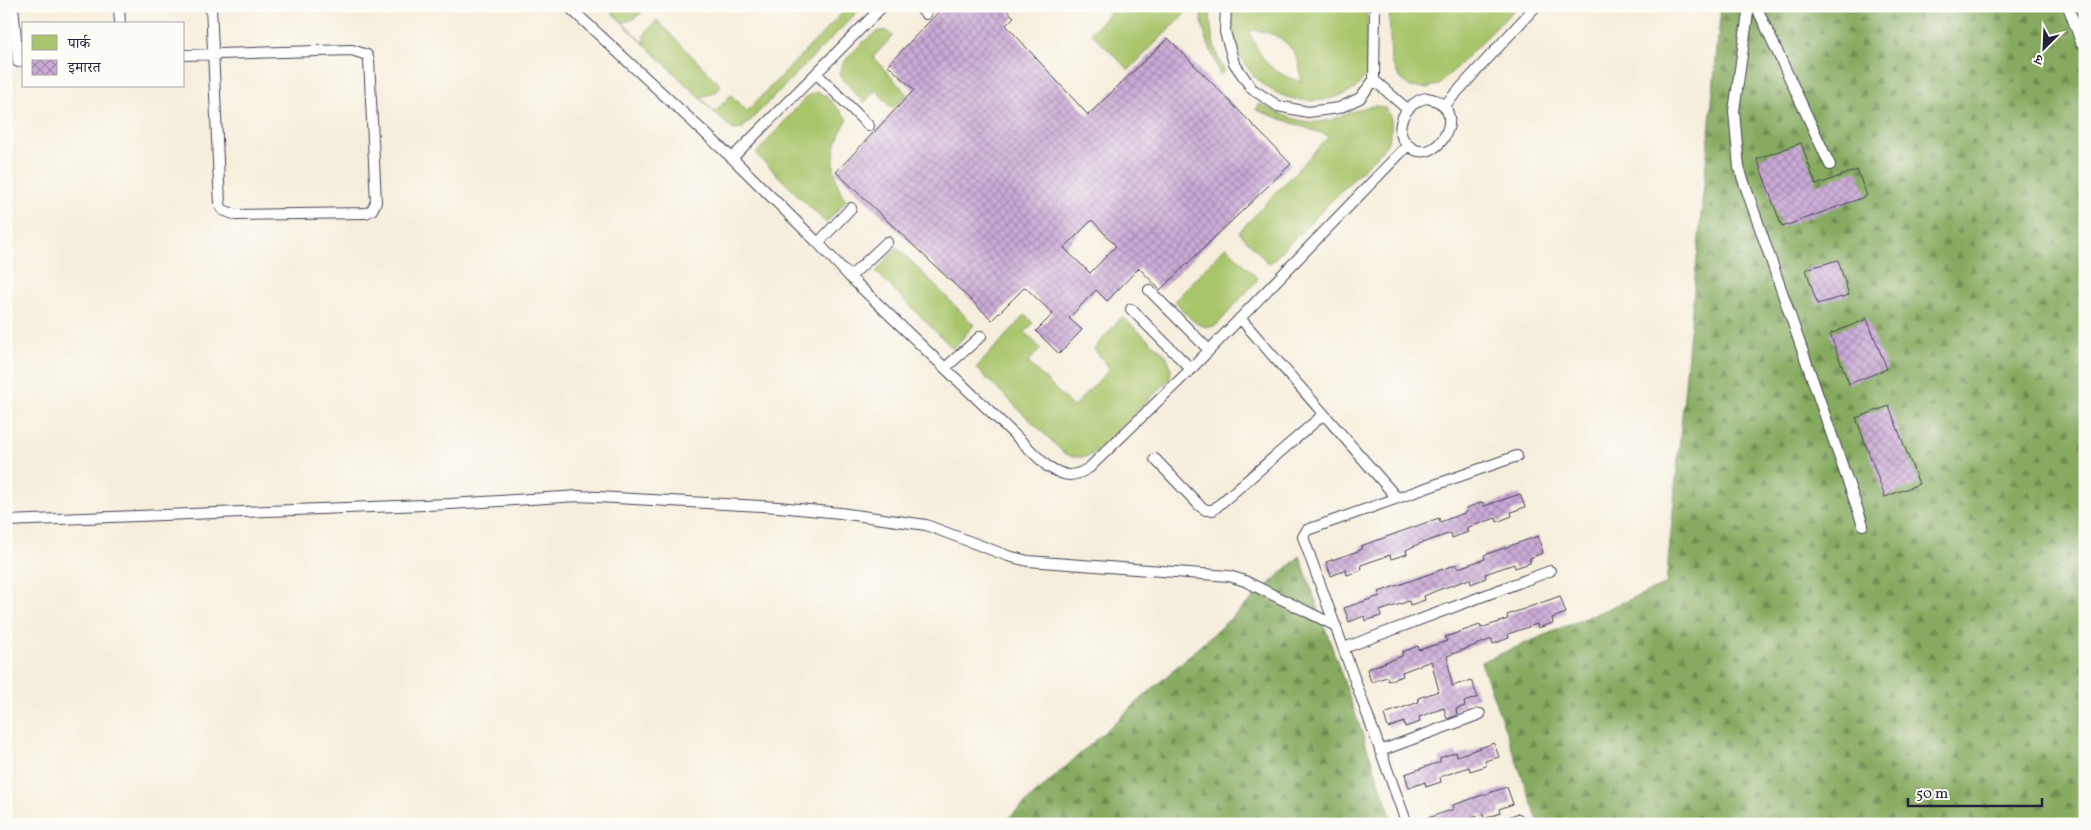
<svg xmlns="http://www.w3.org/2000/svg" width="2091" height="830" font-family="Vollkorn,'Noto Serif Devanagari',serif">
<defs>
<pattern id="forest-firs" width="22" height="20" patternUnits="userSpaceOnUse" patternTransform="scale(1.25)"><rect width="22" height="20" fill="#86aa5f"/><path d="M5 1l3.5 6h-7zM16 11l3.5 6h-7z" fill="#6d8a50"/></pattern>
<pattern id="building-cross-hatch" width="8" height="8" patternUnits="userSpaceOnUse" patternTransform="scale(1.25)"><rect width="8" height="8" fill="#cbaad6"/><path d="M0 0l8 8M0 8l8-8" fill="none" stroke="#a48aaf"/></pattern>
</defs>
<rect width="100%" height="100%" fill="#fdfcf7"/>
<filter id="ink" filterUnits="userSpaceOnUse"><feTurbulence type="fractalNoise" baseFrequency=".02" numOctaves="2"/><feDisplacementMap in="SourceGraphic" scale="10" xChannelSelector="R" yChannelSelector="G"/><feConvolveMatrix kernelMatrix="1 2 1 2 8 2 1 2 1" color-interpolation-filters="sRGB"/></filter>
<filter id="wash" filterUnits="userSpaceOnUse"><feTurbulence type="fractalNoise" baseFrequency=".0096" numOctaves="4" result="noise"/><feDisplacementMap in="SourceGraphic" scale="20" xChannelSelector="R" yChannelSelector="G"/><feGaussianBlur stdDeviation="1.12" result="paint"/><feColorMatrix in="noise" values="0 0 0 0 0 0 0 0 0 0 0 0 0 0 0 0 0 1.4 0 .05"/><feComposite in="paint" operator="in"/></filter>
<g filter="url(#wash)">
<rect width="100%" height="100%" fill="#f6eedc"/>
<path fill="#a9c56b" stroke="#667453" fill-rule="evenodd" d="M605 6H641L644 10C637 17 633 21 622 22L645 44 644 35 657 20 721 86 715 93 700 97 715 112 731 95 747 111 849 6H863L742 129 733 130Z
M1116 6H1192L1129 70 1091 33Z
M1199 6H1210C1210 29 1213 52 1225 71L1220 75 1205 35Z
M1232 6H1367V74C1363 79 1359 85 1355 89 1349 93 1340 96 1333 98 1297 107 1260 93 1242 59 1233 43 1232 24 1232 6ZM1253 30C1283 32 1302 52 1301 82 1270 72 1262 61 1249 32Z
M1389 6H1518L1439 85 1425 88 1410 87 1399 77 1391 62Z
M879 31H886L893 36 873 57 907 94 892 109 876 90 864 103 841 77C840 73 840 69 842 65 849 55 869 35 879 31Z
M817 92 826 96 848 119C830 145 829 174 846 201L826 223 756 154 807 96Z
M1259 104C1276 112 1295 122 1314 122 1339 123 1366 99 1385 108 1395 119 1392 134 1386 146L1269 264 1239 232 1329 136 1256 110Z
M1226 246 1258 279 1217 325C1197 332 1187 314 1175 301Z
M897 247 974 325 953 349 876 272Z
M1025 315 1033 323 1025 332 1041 349 1028 362 1073 407 1110 369 1094 349 1122 317 1166 355 1171 367 1170 379 1092 455C1082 458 1073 458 1064 453L976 368Z"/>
<path fill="url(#forest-firs)" stroke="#54664d" d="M1721 6H2085V824H1539L1481 662 1666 584Z
M1300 556 1394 824H1002Z"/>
<g id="blocks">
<path fill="url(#building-cross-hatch)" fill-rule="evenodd" d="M944 6H1002L1014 17 1006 25 1088 115 1168 38 1291 164 1160 290 1139 268 1107 301 1096 290 1069 318 1082 330 1059 354 1036 331 1053 314 1025 287 992 320 836 172 914 90 888 65ZM1092 220 1116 246 1090 273 1064 248Z
M1801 143 1816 185 1857 170 1867 196 1782 227 1757 159Z
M1838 260 1849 295 1817 304 1806 269Z
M1867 319 1887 369 1849 384 1830 334Z
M1889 406 1919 484 1885 497 1856 418Z
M1520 494 1525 507 1511 512 1512 516 1497 522 1496 518 1466 528 1468 532 1452 538 1451 533 1419 544 1406 550 1407 554 1391 559 1390 555 1361 565 1362 570 1347 575 1346 570 1331 576 1326 562 1361 550V546L1439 518 1440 522 1467 512 1466 508 1483 502 1484 506Z
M1538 536 1543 553 1530 558V563L1515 568 1514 564 1485 574 1486 578 1471 584 1470 579 1438 590 1424 596 1425 600 1410 605 1409 601 1380 611 1381 616 1365 621 1364 616 1349 622 1344 608 1380 596 1379 592 1457 564 1458 568 1485 559 1484 555Z
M1560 596 1566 613 1552 618 1553 623 1538 628 1537 624 1508 634 1509 638 1493 644 1492 639 1447 656 1452 686 1471 680 1478 697 1464 702 1465 706 1456 709 1457 715 1447 719 1444 708 1419 717 1420 722 1405 727 1404 722 1388 728 1384 714 1419 702 1418 698 1439 691 1431 661 1402 672 1403 676 1388 681 1387 677 1371 682 1367 669 1402 656V652L1418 646 1419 650 1447 641 1445 637 1480 625 1481 628 1508 619 1507 615Z
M1494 743 1499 757 1485 761 1486 766 1470 771 1469 767 1440 777 1441 782 1426 787 1425 782 1409 788 1405 774 1440 762V758L1456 752 1457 756Z
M1507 787 1513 804 1499 809 1500 813 1484 819 1483 814 1456 824H1420L1419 821 1454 809 1453 805Z"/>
</g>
</g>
<g filter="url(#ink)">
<use href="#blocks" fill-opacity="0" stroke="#424153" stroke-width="1"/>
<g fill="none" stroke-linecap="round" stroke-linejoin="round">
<defs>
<path id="lane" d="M13 6 18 62
M119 6 120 24
M568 6 732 158 818 243 850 277 1047 466C1064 476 1071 479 1089 468L1191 369 1408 145
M918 6 926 14
M1226 6 1225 32 1234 63 1252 89 1278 106 1308 112 1339 108 1360 98 1374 80 1375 6
M1749 6 1734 111 1739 168 1863 525
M1756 6 1830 165
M2068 6 2081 42
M184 55 352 50 367 55 369 60 376 202 372 210 366 213 236 215 223 210 220 205 211 6
M817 74 869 126
M1374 80 1407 109
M1426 98C1474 104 1437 172 1408 145 1390 128 1407 102 1426 98Z
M1444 106 1536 6
M732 158 883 6
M818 243 851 208
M850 277 887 242
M1149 290 1209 350
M1131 309 1191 369
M1240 318 1397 498
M945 368 981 336
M1155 459 1200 506 1206 510H1213L1324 414
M6 521 450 504 579 496 778 507 840 513 926 525 1008 556 1028 561 1229 576 1245 581 1336 626
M1344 648 1550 571
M1380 751 1480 714
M1407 824 1303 537 1307 530 1517 456
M1506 824 1518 819"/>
</defs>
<use href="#lane" stroke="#424153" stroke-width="12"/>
<use href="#lane" stroke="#fff" stroke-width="10"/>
</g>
</g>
<rect width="2091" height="830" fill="none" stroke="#fdfcf7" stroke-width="25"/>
<rect x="22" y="22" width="162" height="65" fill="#fdfcf7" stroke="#a5a5ac"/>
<rect x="32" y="35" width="25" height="15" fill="#a9c56b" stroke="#a5a5ac"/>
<text x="68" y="48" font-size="15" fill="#22223b">पार्क</text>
<rect x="32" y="60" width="25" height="15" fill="url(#building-cross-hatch)" stroke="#a5a5ac"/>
<text x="68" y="72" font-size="15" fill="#22223b">इमारत</text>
<g transform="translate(2044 48) rotate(204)" stroke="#fdfcf7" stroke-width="4" paint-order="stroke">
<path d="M0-4L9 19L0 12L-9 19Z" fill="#22223b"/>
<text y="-8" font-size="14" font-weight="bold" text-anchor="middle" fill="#22223b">उ</text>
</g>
<path d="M1908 798v8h134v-8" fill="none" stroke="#22223b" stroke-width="2.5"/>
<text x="1916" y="798" font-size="15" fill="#22223b" stroke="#fdfcf7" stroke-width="4" paint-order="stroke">50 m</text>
</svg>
